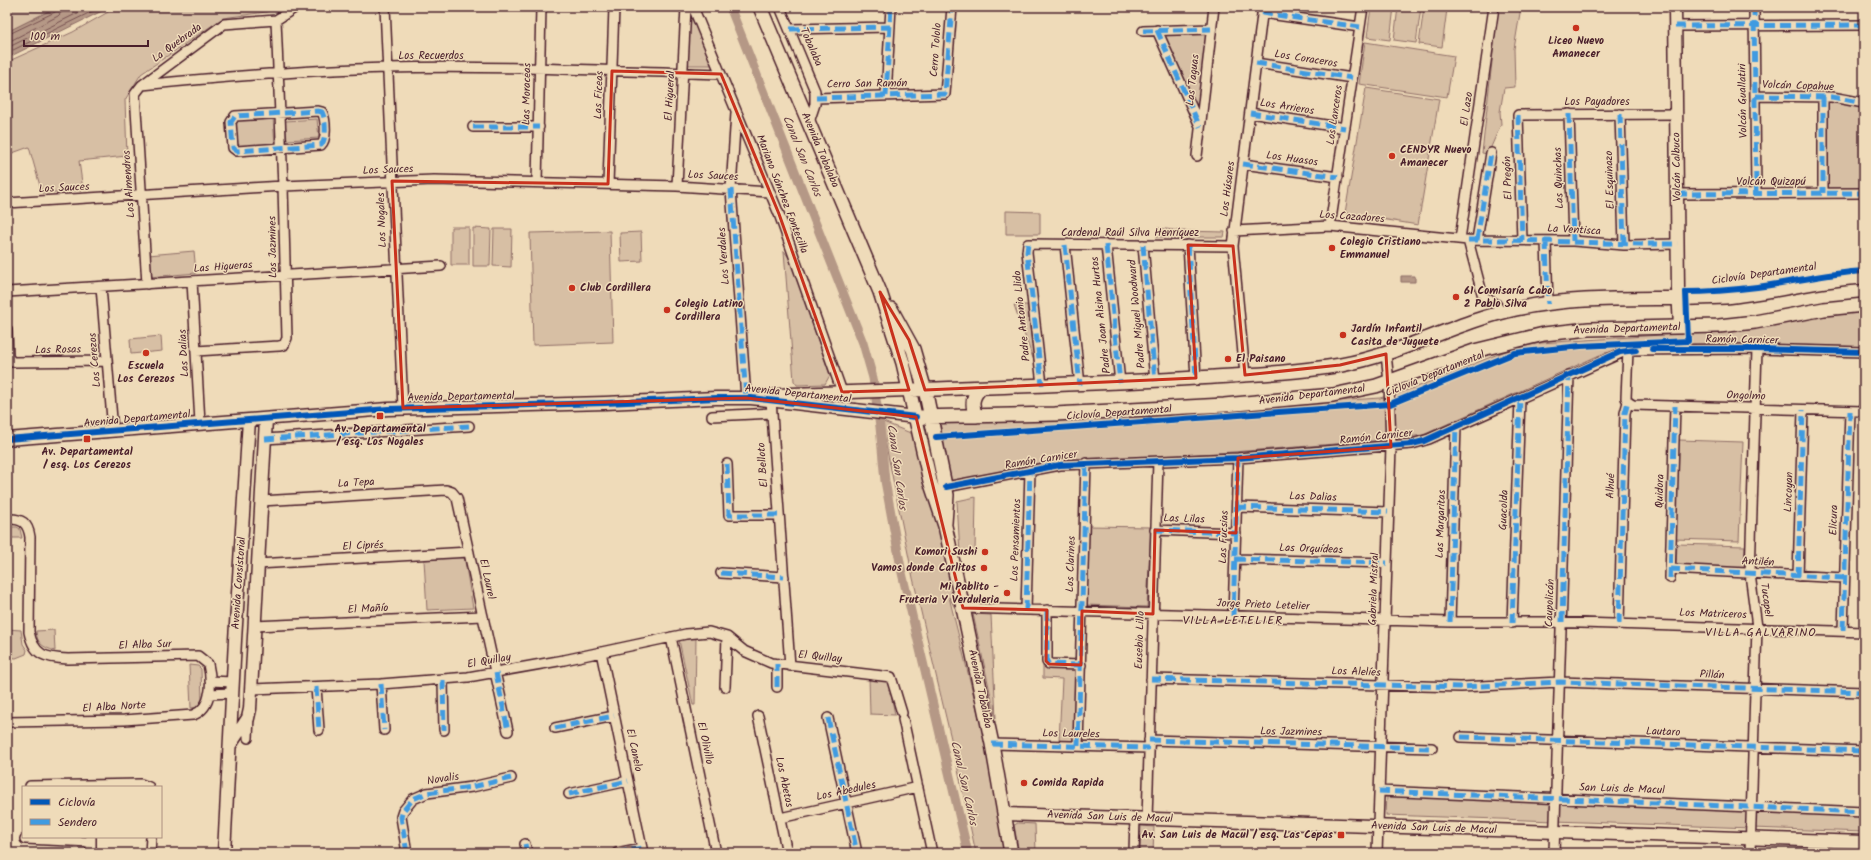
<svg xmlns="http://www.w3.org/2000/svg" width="1871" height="860" font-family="Kalam,sans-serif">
<rect width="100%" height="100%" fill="#efdbb9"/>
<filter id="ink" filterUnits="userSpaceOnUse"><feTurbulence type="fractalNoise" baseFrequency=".025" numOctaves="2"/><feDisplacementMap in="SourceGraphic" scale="8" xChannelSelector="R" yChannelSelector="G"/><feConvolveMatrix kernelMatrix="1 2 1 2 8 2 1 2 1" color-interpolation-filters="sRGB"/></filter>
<g filter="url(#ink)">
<path fill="#d7bfa4" stroke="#906f68" d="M7 7H57L7 32Z
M117 7H277L266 12 223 18 141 74 125 100 127 156 79 161 83 190 42 193 29 147 7 155V62L73 32Z
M689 7 713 65H687Z
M1371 7H1394L1390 40 1367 37Z
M1398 7H1421L1416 43 1394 40Z
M1424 7 1447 9 1442 47 1419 44Z
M1498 7H1521L1514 49 1515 87 1504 88 1500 112 1501 124 1488 154 1482 153Z
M1207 33 1197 111 1163 34Z
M1365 42 1454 56 1447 97 1359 84Z
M1366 88 1439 99 1418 225 1345 213Z
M1825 100 1864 105V191H1827Z
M273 117 275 146 238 149 236 125 239 120Z
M317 119 319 138 287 140 285 121Z
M1006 211 1040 212V234H1006Z
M451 227H469V265H451Z
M473 228 491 229 490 266H473Z
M1158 228 1181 231 1225 232 1224 237H1157Z
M494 229H512L511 267 493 266Z
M610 231 613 342 533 345 530 233Z
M641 232 642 261 621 262 620 233Z
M194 251 196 273 149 277 148 255Z
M784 251 790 259 830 375 825 384 797 385 794 381Z
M1014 305H1027L1035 364Z
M1840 312H1864V350L1654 346 1604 353 1423 435 1385 440 1233 452 1035 464 951 483 940 423 1100 416 1380 398 1417 387 1508 350 1540 343 1751 329Z
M161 336 162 351 131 354 130 339Z
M881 421 913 434 942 532 960 617 949 597 984 737 1004 853H976L953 747 913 578Z
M1679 440 1743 442 1739 541 1675 539Z
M976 497 975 552 960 554 957 501Z
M1088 526 1151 527 1147 607 1086 605Z
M7 527H17L20 529 22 538H7Z
M1677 544 1745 546 1744 569 1676 567Z
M464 556 473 608 427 610 424 560Z
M973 614 991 615 996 719Z
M7 629 21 630 23 644 27 650 26 654 16 658 7 657Z
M54 630 55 651C43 647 37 644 36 631Z
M696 637 695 705H693L679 640Z
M189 665 198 666 201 669 202 702 199 707 191 708Z
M1043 666 1078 668 1075 742 1059 741 1062 679 1043 678Z
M869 677 888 679 895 715 870 714Z
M1387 796 1864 815V832L1386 815Z
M1018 823 1035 824 1036 853H1019L1014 825Z
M1141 826 1154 827 1153 853H1140Z"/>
<path fill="#b59886" stroke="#8a6862" d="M57 7H110L7 58V32Z
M1401 276H1415V282H1401Z"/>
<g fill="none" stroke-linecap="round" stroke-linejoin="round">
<path stroke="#754f4f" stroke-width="1" d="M7 35 55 12 58 7
M7 41 12 40 58 16 62 12 63 7
M7 48 90 7
M7 53 101 7"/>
<path stroke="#b59886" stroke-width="9" d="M730 7 863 343 873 378 880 427 885 481 902 573 968 853"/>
<defs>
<path id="minor" d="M385 7 403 408
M693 7 779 214 842 392
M780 7 815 91V104L809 122
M1754 7 1756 194
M1262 13 1360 27
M1675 26 1864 25
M790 29 890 27
M1157 30 1200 126
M1143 31 1211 29
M1256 63 1352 78
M142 85C223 77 304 70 386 68 497 65 609 71 721 74
M886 96 891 7
M1755 96 1832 97 1864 103
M1823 97V193
M816 98 945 94 952 7
M318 111 322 112C326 119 327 140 321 145L237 151 233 148 231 122 235 116Z
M736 113 731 189 746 398
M1250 113 1345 128
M1569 114 1573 241
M1620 114 1624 245
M473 127H539
M1197 156 1214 7
M1243 164 1338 177
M537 182 541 7
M608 184 614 7
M677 186 686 7
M1677 194 1864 193
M7 203 283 186 434 180 677 186 769 192
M1330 226 1363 7
M1234 231 1330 226 1468 240 1573 241 1624 245 1678 244
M1460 239 1494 7
M1468 240 1482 293 1484 297 1496 304 1501 313
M1477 240 1491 153
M1522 240 1518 115 1676 114
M1546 241 1548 304
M1065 245 1080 385
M1106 245 1120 383
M1143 245 1155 381
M1188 245 1196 378
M192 281 200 423
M147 284 135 94 142 85 224 24 276 20 296 7
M101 287 113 431
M7 292 441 266
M7 330 8 357 12 362 107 361
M196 351 279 346 284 345 287 338 283 186 276 20
M1245 375 1233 246 1263 7
M1042 385 1027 252 1028 244 1233 246
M771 400 790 666
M1628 402 1633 405 1864 411
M712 416 772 413
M265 439 469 426
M727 464 729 515H779
M946 487 1060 465 1238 458 1412 444 1429 439 1628 350 1757 349 1864 352
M261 501 446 490 452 492 457 498 508 731
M1237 507 1388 512
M7 519C22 518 28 523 30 537L29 632C34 656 46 658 68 659L198 656 208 664C212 681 213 708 193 715L124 720 7 722
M1155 530 1236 533
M1235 559 1387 563
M257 564 469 552
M1670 569 1844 578
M721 573 784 577
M1798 576 1803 410
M1670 578 1675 406
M963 608 1450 622H1550L1864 632
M1026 610 1030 470
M1047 610V662L1049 664 1081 665
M1233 616 1238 458
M1450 622 1456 426
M1512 623 1520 399
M1619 624 1625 413 1628 402 1626 398 1628 350
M254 626 483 616
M1843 630 1850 411
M671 637 716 853
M601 652 643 853
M1151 679 1461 687 1560 682 1864 692
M443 680 444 730
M210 681 233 682
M381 684 384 730
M316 687 319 730
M725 687 727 637
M777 687V664
M252 689 381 684 468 677 564 660 686 634 709 632 727 637 744 651 771 663 891 677 902 713
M209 694 232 693
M758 716 787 853
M828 718 857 853
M903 719 932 853
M555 728 614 716
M1461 737 1864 751
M248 738 249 715
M1149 740 1432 748
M992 744 1149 748
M1078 746 1086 463
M30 786 141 784 149 787
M1379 791 1864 812
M569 794 628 781
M780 818 918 787
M1147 819 1158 461
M25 839 91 842
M525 844 527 853
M91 853V837
M150 853 151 837
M407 853 401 817 403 811 413 799 427 793 472 787 511 778
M617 853 642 848
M1134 853 1135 818
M1377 853 1391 447 1389 382 1386 354
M1554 853 1569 375
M1750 853 1757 627 1750 574 1757 349"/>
<path id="tertiary" d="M1675 7 1678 289 1680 327
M772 396 791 394 909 390
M7 439 388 409 605 403 716 398H751L916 417
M230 745 248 718 250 709 266 419
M1004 814 1864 842
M224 853 235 640 249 420"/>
<path id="secondary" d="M760 7 880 292 903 363 930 481 945 526 963 608 992 744 1011 853
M891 309 913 349 926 394 947 495 945 523
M909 390C1005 386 1100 384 1196 378 1244 375 1293 373 1341 365 1402 354 1456 322 1516 309 1584 294 1656 301 1725 297 1771 293 1817 279 1864 277
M976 416C971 404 972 396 981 388
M916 417 1055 414 1224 405 1333 395 1376 386 1474 351 1544 334 1589 329 1719 326 1755 322 1824 309 1864 305"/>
</defs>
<use href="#minor" stroke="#4a1f2b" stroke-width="12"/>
<use href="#tertiary" stroke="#4a1f2b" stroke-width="15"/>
<use href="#secondary" stroke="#4a1f2b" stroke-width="16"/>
<use href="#minor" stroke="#efdbb9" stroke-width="9"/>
<use href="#tertiary" stroke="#efdbb9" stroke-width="12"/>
<use href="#secondary" stroke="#efdbb9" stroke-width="13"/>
<path stroke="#409be1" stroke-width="5" stroke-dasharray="10 5" stroke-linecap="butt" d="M1754 7 1756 194
M1262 13 1360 27
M1675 26 1864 25
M790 29 890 27
M1157 30 1200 127
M1143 31 1211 29
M1256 63 1352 78
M886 96 891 7
M1755 96 1832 97 1864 103
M1823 97V193
M816 98 945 94 952 7
M318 111 322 112C326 119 327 140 321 145L237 151 233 148 231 122 235 116Z
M1250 113 1345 128
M1569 114 1573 241
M1620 114 1624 245
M1518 115 1522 240
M473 127H539
M1243 164 1338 177
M731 189 746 398
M1677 194 1864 193
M1468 240C1538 239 1608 245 1678 244
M1477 240 1491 153
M1546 241 1548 304
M1028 244 1027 252 1042 385
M1065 245 1080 385
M1106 245 1120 383
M1143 245 1155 381
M1188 245 1196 378
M265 439 469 426
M727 464 729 515H779
M1237 507 1388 512
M1155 530 1236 533
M1235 559 1387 563
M1670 569 1844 578
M721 573 784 577
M1798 576 1803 410
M1670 578 1675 406
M1026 610 1030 470
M1047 610V662L1049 664 1081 665
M1233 616 1238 458
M1450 622 1456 426
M1562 622 1569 375
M1512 623 1520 399
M1619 624 1625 413 1628 402
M1843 630 1850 411
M496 673 508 731
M1151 679 1461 687 1560 682 1864 692
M443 680 444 730
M381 684 384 730
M316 687 319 730
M777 687V664
M828 718 857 853
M555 728 614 716
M1461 737 1864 751
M1149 740 1432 748
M992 744 1149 748
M1078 746 1086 463
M1379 791 1864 812
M569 794 628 781
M525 844 527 853
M407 853 401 817 403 811 413 799 427 793 472 787 511 778
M617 853 642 848"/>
<defs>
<path id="cycleway" d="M1652 349H1757L1864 352
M936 437 1390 404 1515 353 1581 346 1688 341 1686 292C1710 292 1733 290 1757 287 1793 282 1828 273 1864 271
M7 439 388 409 605 403 716 398H751L916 417
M946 487 1060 465 1238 458 1412 444 1424 441 1620 352 1636 350"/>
</defs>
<use href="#cycleway" stroke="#efdbb9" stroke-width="8"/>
<use href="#cycleway" stroke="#0057b8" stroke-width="6"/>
</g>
</g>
<path fill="none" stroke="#c8321e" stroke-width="3" stroke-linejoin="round" d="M612 71 721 74 779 214 842 392 909 390 880 292 909 340 925 390 1196 378 1188 245 1233 246 1245 375 1340 365 1386 354 1391 447 1238 458 1236 533 1155 530 1153 614 1082 611 1081 665 1049 664 1046 661 1047 610 963 608 916 417 746 398 403 408 392 181 608 184Z"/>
<g fill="#c8321e" stroke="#efdbb9" stroke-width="1.5">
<circle cx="1576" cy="28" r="4"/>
<circle cx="1392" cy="156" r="4"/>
<circle cx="1332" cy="248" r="4"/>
<circle cx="572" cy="288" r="4"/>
<circle cx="1456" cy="297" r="4"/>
<circle cx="667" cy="310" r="4"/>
<circle cx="1343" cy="335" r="4"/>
<circle cx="146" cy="353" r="4"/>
<circle cx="1228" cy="359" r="4"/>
<rect x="376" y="412" width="8" height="8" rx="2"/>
<rect x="83" y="435" width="8" height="8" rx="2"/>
<circle cx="985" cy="552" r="4"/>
<circle cx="984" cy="568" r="4"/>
<circle cx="1007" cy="593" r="4"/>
<circle cx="1024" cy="783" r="4"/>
<rect x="1337" y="831" width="8" height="8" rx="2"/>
</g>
<g text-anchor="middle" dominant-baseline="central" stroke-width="3" stroke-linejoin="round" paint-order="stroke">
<g font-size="11" font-weight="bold" fill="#4a1f2b" stroke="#efdbb9" text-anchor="start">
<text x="1576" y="41" text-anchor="middle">Liceo Nuevo<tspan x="1576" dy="13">Amanecer</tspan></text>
<text x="1400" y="150">CENDYR Nuevo<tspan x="1400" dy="13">Amanecer</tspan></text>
<text x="1340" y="242">Colegio Cristiano<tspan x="1340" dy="13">Emmanuel</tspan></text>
<text x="580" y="288">Club Cordillera</text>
<text x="1464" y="291">61 Comisaría Cabo<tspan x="1464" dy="13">2 Pablo Silva</tspan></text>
<text x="675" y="304">Colegio Latino<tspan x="675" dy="13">Cordillera</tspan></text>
<text x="1351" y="329">Jardín Infantil<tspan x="1351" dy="13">Casita de Juguete</tspan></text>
<text x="1236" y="359">El Paisano</text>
<text x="146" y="366" text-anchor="middle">Escuela<tspan x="146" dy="13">Los Cerezos</tspan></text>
<text x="380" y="429" text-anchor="middle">Av. Departamental<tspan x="380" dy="13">/ esq. Los Nogales</tspan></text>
<text x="87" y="452" text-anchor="middle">Av. Departamental<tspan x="87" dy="13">/ esq. Los Cerezos</tspan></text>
<text x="977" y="552" text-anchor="end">Komori Sushi</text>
<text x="976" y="568" text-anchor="end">Vamos donde Carlitos</text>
<text x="999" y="587" text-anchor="end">Mi Pablito -<tspan x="999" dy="13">Fruteria Y Verduleria</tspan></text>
<text x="1032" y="783">Comida Rapida</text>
<text x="1333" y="835" text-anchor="end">Av. San Luis de Macul / esq. Las Cepas</text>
</g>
<g font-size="11" fill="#4a1f2b" stroke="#efdbb9">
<text transform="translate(177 43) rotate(-36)">La Quebrada</text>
<text transform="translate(811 47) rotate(67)">Tobalaba</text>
<text transform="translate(936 50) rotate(-86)">Cerro Tololo</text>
<text x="431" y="56">Los Recuerdos</text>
<text transform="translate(1306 59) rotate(9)">Los Coraceros</text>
<text transform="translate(1193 80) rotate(-84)">Las Taguas</text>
<text transform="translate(867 84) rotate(-1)">Cerro San Ramón</text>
<text transform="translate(1798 86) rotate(2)">Volcán Copahue</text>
<text transform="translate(527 94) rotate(-89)">Las Moraceas</text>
<text transform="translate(599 95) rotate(-88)">Las Ficeas</text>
<text transform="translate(670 96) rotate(-87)">El Higueral</text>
<text transform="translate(1743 101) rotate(-91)">Volcán Guallatiri</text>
<text x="1597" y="102">Los Payadores</text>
<text transform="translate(1287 107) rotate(9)">Los Arrieros</text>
<text transform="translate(1467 109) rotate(-82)">El Lazo</text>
<text transform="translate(1335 115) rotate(-82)">Los Lanceros</text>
<text transform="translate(820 150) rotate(67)">Avenida Tobalaba</text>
<text transform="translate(1292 159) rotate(8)">Los Huasos</text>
<text transform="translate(1677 167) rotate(-91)">Volcán Calbuco</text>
<text transform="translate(388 170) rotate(-2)">Los Sauces</text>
<text transform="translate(713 176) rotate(3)">Los Sauces</text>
<text transform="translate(1508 178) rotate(-92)">El Pregón</text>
<text transform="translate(1559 178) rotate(-92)">Las Quinchas</text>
<text transform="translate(1610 180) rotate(-92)">El Esquinazo</text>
<text x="1771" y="182">Volcán Quizapú</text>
<text transform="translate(129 184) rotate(-94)">Los Almendros</text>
<text transform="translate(64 188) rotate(-3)">Los Sauces</text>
<text transform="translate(1228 189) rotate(-83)">Los Húsares</text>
<text transform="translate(782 194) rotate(69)">Mariano Sánchez Fontecilla</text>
<text transform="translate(1352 217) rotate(4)">Los Cazadores</text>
<text transform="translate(382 220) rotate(-92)">Los Nogales</text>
<text transform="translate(1574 230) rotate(3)">La Ventisca</text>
<text x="1130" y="233">Cardenal Raúl Silva Henríquez</text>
<text transform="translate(273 247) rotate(-91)">Los Jazmines</text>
<text transform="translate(724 256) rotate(-94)">Los Verdales</text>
<text transform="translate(223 267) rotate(-4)">Las Higueras</text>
<text transform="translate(1764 274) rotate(-8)">Ciclovía Departamental</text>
<text transform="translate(1137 314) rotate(-95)">Padre Miguel Woodward</text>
<text transform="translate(1101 315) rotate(-96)">Padre Joan Alsina Hurtos</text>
<text transform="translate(1022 316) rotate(-96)">Padre Antonio Llido</text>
<text transform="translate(1627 329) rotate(-2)">Avenida Departamental</text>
<text transform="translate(1742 340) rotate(1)">Ramón Carnicer</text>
<text transform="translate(58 350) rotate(-1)">Las Rosas</text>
<text transform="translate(184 353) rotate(-93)">Las Dalias</text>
<text transform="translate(95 360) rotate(-95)">Los Cerezos</text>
<text transform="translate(1435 374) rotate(-22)">Ciclovía Departamental</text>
<text transform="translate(798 394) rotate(6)">Avenida Departamental</text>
<text transform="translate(1312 395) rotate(-7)">Avenida Departamental</text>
<text transform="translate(1746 396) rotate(2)">Ongolmo</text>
<text transform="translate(461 397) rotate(-1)">Avenida Departamental</text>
<text transform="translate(1119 413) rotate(-4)">Ciclovía Departamental</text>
<text transform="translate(137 419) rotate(-5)">Avenida Departamental</text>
<text transform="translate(1376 437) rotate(-6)">Ramón Carnicer</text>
<text transform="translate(1041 460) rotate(-9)">Ramón Carnicer</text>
<text transform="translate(763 465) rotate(-94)">El Belloto</text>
<text transform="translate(356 483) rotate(-3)">La Tepa</text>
<text transform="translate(1611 486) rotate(-88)">Alhué</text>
<text transform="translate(1660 491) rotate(-88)">Quidora</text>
<text transform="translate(1789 492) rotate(-88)">Lincoyan</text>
<text transform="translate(1313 497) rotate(2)">Las Dalias</text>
<text transform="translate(1504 510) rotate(-88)">Guacolda</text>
<text transform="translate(1184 519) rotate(2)">Las Lilas</text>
<text transform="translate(1834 520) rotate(-88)">Elicura</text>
<text transform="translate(1441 524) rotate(-88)">Las Margaritas</text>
<text transform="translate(1224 537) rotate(-88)">Las Fucsias</text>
<text transform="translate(1016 540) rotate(-88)">Los Pensamientos</text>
<text transform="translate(363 546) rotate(-3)">El Ciprés</text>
<text transform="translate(1311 549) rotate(2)">Las Orquídeas</text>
<text transform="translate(1758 562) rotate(3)">Antilén</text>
<text transform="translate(1071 564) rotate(-88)">Los Clarines</text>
<text transform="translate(487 579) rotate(78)">El Laurel</text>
<text transform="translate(239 583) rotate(-86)">Avenida Consistorial</text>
<text transform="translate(1374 589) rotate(-88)">Gabriela Mistral</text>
<text transform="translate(1766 600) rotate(82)">Tucapel</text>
<text transform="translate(1550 603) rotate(-88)">Caupolicán</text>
<text transform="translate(1263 605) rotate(2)">Jorge Prieto Letelier</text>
<text transform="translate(368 609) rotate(-3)">El Mañío</text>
<text transform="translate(1713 614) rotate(2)">Los Matriceros</text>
<text transform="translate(1140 640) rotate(-88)">Eusebio Lillo</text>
<text transform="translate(145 645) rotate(-2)">El Alba Sur</text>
<text transform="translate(820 657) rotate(6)">El Quillay</text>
<text transform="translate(489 661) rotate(-10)">El Quillay</text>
<text transform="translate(1356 672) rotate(2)">Los Alelíes</text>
<text transform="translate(1712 675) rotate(2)">Pillán</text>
<text transform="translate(980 689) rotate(78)">Avenida Tobalaba</text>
<text transform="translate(114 707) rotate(-3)">El Alba Norte</text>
<text transform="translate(1291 732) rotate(1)">Los Jazmines</text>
<text transform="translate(1663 732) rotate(2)">Lautaro</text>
<text transform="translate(1071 734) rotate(1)">Los Laureles</text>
<text transform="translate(705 743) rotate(78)">El Olivillo</text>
<text transform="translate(634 750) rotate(78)">El Canelo</text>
<text transform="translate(443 779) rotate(-9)">Novalis</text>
<text transform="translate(784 782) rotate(78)">Los Abetos</text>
<text transform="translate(1622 789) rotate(2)">San Luis de Macul</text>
<text transform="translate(846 791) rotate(-12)">Los Abedules</text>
<text transform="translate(1110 817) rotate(2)">Avenida San Luis de Macul</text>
<text transform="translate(1434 828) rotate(2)">Avenida San Luis de Macul</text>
</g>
<g font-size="12" font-style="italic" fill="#653d42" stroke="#efdbb9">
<text transform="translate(802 156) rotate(68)">Canal San Carlos</text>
<text transform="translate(897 467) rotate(82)">Canal San Carlos</text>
<text transform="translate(964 783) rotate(77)">Canal San Carlos</text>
</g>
<g font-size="12" letter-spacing="1" fill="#4a1f2b" stroke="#efdbb9">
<text x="1233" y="620">VILLA LETELIER</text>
<text x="1761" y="632">VILLA GALVARINO</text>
</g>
</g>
<rect width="1871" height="860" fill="none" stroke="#efdbb9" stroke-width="24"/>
<rect x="12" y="12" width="1847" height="836" fill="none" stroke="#4a1f2b" stroke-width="1.5" filter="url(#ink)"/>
<rect x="22" y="786" width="140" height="52" fill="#efdbb9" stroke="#ad9080"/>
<rect x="30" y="799" width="20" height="6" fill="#0057b8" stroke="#ad9080"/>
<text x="58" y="806" font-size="12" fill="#4a1f2b">Ciclovía</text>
<rect x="30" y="819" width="20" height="6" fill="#409be1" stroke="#ad9080"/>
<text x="58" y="826" font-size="12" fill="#4a1f2b">Sendero</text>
<path d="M24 40v6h124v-6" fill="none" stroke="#4a1f2b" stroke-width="2"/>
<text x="30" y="40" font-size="12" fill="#4a1f2b" stroke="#efdbb9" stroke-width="3" paint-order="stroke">100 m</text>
</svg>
